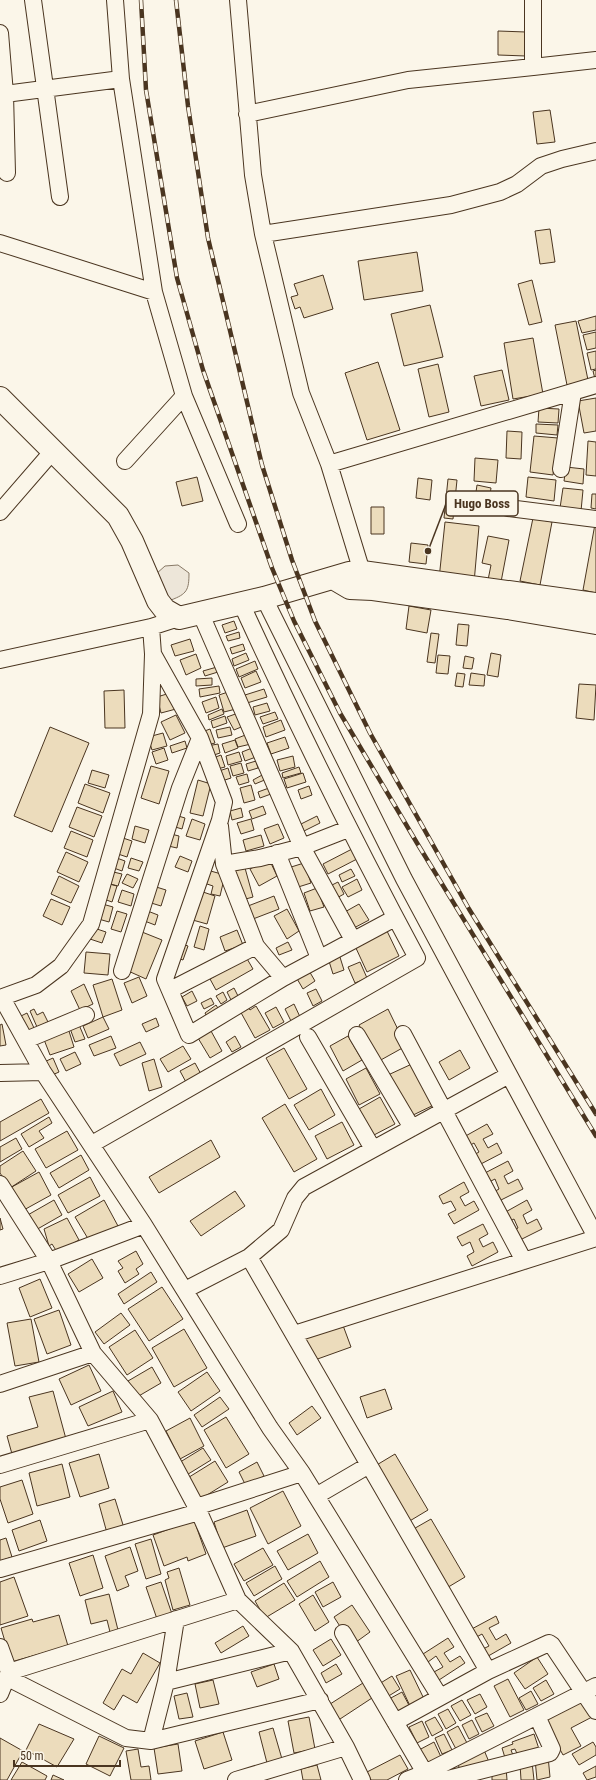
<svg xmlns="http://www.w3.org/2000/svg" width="596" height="1780" font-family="'Roboto Condensed',sans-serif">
<rect width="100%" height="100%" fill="#fbf6e9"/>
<path fill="#ede6d9" stroke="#887966" d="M178 565 189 573C189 590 187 594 171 600L161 595 156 574 165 566Z"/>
<path fill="#ecdcbc" stroke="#4a3520" d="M498 31 526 32V56L498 55Z
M550 110 555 142 537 144 533 112Z
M550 229 555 262 540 264 535 231Z
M417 252 423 291 364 300 358 261Z
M323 275 333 309 304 318 300 307 295 309 291 297 298 295 294 284Z
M532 280 542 322 529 325 518 284Z
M430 305 443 357 404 366 391 314Z
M596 316V330L582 333 578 321Z
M576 321 588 380 567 385 555 325Z
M596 332V348L587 350 583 335Z
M533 338 543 394 513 399 504 343Z
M596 351V369L591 370 587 353Z
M378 362 400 430 367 440 345 373Z
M438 364 449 412 429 417 418 369Z
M502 370 509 400 481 406 474 376Z
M596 370V378L595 379 593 371Z
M596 398V431L584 433 578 401Z
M539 408 559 409 558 423 538 422Z
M536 424 558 425 557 435 536 433Z
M507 431 522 432 521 459 506 458Z
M534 436 558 438 553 475 530 472Z
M588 441 596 442V476L586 475Z
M475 458 498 460 496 483 474 481Z
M566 467 584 469 583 484 564 481Z
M197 477 203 501 182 506 176 482Z
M528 477 556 480 554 501 526 497Z
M418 478 432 480 430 500 416 498Z
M448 479 457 480 453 519 444 518Z
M477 485 491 488 489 501 475 499Z
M563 488 583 490 581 511 560 508Z
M592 494H596V509L591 508Z
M371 507H384V534H371Z
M533 518 552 522 540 585 520 581Z
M445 522 479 526 474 583 439 579Z
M595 524H596V593L583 590Z
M488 536 509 540 501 582 488 580 491 565 482 563Z
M411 543 428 545 426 564 409 562Z
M409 606 431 610 427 633 406 629Z
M234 621 237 629 225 633 222 625Z
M458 624 469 625 467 646 456 645Z
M239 632 240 638 228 641 226 636Z
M431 633 439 634 435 663 427 662Z
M190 639 194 651 175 656 171 645Z
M243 644 245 650 232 654 230 648Z
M246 653 249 660 234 666 232 659Z
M491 653 501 655 498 677 487 675Z
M196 654 201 668 186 675 180 660Z
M438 655 450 656 448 674 436 673Z
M465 656 474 658 472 669 463 668Z
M255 661 258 669 239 677 236 669Z
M217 667 218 672 205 676 203 671Z
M256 671 261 682 245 688 241 678Z
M457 673 465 674 463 687 455 686Z
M471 673 485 675 484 686 469 685Z
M212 678V685L196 686V679Z
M579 684 596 685 594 720 576 718Z
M219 686 220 693 200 697 199 689Z
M264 689 267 697 247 703 245 695Z
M124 690 125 728H105L104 691Z
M231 691 236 709 224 712 219 695Z
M170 693 176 709 161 713 157 697Z
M216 697 219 708 206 713 202 702Z
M267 703 270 711 255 715 253 707Z
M222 709 224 714 209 720 208 715Z
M241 712 246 725 234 730 227 717Z
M275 712 278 719 263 724 260 717Z
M176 715 185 733 170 740 161 722Z
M225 716 227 723 213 728 211 721Z
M281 720 285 730 266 737 263 727Z
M50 727 89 743 52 832 14 816Z
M230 727 232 735 218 738 216 730Z
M210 729 215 743 207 745 202 732Z
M163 733 167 746 152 750 148 737Z
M248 734 251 744 238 747 235 739Z
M285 737 289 748 271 754 267 743Z
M235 740 238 748 225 753 222 744Z
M185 741 187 748 172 753 170 746Z
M218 744 220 753 211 756 207 746Z
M164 748 168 760 156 764 152 752Z
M252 748 256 757 245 761 242 752Z
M239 752 242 761 228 765 226 756Z
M221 755 225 767 217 769 213 758Z
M293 756 295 767 280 771 277 760Z
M256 761 258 768 248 771 246 764Z
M241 763 244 773 233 776 230 766Z
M151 766 169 771 159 804 141 798Z
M299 767 301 773 283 778 282 773Z
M228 768 231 778 222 781 219 771Z
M92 770 109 775 105 788 88 783Z
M303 773 306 782 287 788 284 779Z
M247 774 249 782 239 785 236 777Z
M264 774 267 779 255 784 253 780Z
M198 780 211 784 203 816 190 813Z
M85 784 110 793 103 813 78 803Z
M251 785 255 800 244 803 240 788Z
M309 786 312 795 301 799 298 790Z
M269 788 271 794 260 798 258 792Z
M263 806 266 814 252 819 249 811Z
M77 807 102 816 94 837 69 827Z
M241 808 243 817 232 820 230 811Z
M175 815 185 818 182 829 172 826Z
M317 816 320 823 304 831 301 824Z
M192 819 205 824 200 840 186 836Z
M251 819 254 830 241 834 237 823Z
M278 824 284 838 270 844 264 829Z
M135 826 149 830 145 843 132 839Z
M71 831 93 840 87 857 64 848Z
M167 833 179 836 177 848 164 845Z
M261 835 264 846 246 851 243 840Z
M120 837 132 841 127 857 115 853Z
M352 849 357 859 328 874 323 864Z
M66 852 88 862 79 882 57 872Z
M180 856 192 861 188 872 175 867Z
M114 857 125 861 122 871 111 867Z
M131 858 143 862 139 871 128 868Z
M269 859 277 876 259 886 250 869Z
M304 863 311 883 295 888 288 868Z
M245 868 253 897 242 900 234 871Z
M351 869 355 876 342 882 339 875Z
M207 870 225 875 220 896 211 894 213 886 204 883Z
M109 871 122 874 118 886 106 883Z
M127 874 138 879 133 888 122 883Z
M59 876 79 886 71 903 51 894Z
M357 879 362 890 348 897 342 887Z
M338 882 344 894 335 899 328 887Z
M106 883 117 886 112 902 101 898Z
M153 886 166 890 161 906 148 902Z
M317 888 324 907 310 911 304 893Z
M122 890 134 894 131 906 118 902Z
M200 891 215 896 207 924 189 919Z
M274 896 279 909 253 919 248 906Z
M51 899 70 907 62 925 43 916Z
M99 903 113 907 109 922 95 918Z
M359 904 369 920 352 929 343 913Z
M287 909 299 931 287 939 274 916Z
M145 910 158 915 155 925 142 920Z
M117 911 127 914 121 932 111 929Z
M200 926 209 929 204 950 194 947Z
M91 927 106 932 102 943 87 938Z
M237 930 243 945 225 951 220 937Z
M387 931 399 956 367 972 355 946Z
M142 932 162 940 146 979 126 970Z
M288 942 292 950 279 955 276 948Z
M179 943 188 946 183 960 174 957Z
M86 952 110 954 108 975 84 973Z
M339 954 344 970 333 974 328 958Z
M246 957 253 969 216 990 210 979Z
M360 962 367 978 355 983 348 967Z
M308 969 315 981 303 989 296 977Z
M139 977 147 996 132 1003 124 983Z
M112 979 122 1010 103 1017 93 985Z
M84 984 93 1004 80 1010 71 991Z
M234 988 238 996 231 1000 227 992Z
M316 989 322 1001 313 1006 307 993Z
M192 991 197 1001 187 1006 182 997Z
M223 992 227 1000 221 1004 216 996Z
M211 998 214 1004 204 1009 201 1003Z
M294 1004 301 1019 292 1023 285 1009Z
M216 1005 221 1013 209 1021 205 1013Z
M247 1005 250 1010 256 1006 270 1030 255 1038 239 1009Z
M276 1007 284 1022 273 1028 265 1013Z
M34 1009 37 1015 43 1012 48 1022 37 1027 30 1011Z
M388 1009 406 1046 379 1061 359 1025Z
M27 1013 34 1028 24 1033 17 1018Z
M103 1017 109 1029 88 1038 83 1026Z
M156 1018 159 1026 146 1032 142 1024Z
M77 1020 85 1039 75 1042 68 1023Z
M2 1024 6 1045 0 1046V1025Z
M68 1028 74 1047 50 1055 43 1037Z
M211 1031 222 1051 210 1058 198 1038Z
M111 1036 116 1048 94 1056 89 1045Z
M235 1036 241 1047 232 1052 226 1042Z
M348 1036 362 1060 343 1071 330 1046Z
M140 1042 146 1054 120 1066 114 1054Z
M183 1046 191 1059 168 1072 160 1059Z
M284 1048 307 1089 289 1099 266 1058Z
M460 1050 470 1068 449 1080 439 1062Z
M75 1052 81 1064 66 1071 60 1059Z
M53 1058 59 1072 50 1076 44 1062Z
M154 1059 162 1087 149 1091 142 1063Z
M195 1063 202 1076 187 1084 180 1071Z
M414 1063 438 1103 409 1117 388 1075Z
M366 1068 380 1094 359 1105 346 1079Z
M321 1089 335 1115 309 1130 294 1105Z
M380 1097 395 1124 374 1135 359 1109Z
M41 1099 49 1113 0 1141V1122Z
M285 1104 317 1159 294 1172 262 1118Z
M49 1117 52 1123 39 1131 44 1138 29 1147 21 1134Z
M342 1122 354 1145 327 1159 315 1136Z
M487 1124 493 1134 483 1139 488 1148 497 1143 502 1153 477 1166 472 1156 479 1152 474 1143 467 1147 462 1138Z
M67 1131 78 1150 46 1168 35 1149Z
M16 1138 22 1149 0 1162V1147Z
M211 1140 220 1157 159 1193 149 1177Z
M23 1151 36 1171 10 1188 0 1173V1166Z
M81 1155 89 1170 59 1188 50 1173Z
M508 1161 513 1171 504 1176 508 1184 518 1179 523 1189 497 1202 492 1193 499 1189 495 1179 487 1183 483 1174Z
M39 1172 51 1195 22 1211 10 1188Z
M90 1177 100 1196 68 1213 58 1195Z
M464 1182 469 1192 460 1197 465 1206 474 1201 479 1210 454 1224 448 1214 456 1210 451 1201 443 1204 439 1196Z
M235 1191 245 1206 201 1236 190 1221Z
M54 1200 62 1215 34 1231 26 1216Z
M104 1200 118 1226 90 1242 75 1217Z
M527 1200 532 1210 523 1215 527 1224 537 1219 542 1229 516 1242 511 1232 518 1228 514 1219 506 1223 502 1214Z
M0 1218 3 1229 0 1230Z
M67 1218 79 1240 57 1252 52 1244 49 1246 44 1229Z
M483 1224 488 1234 479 1239 483 1247 493 1242 498 1252 472 1266 467 1256 474 1252 470 1242 462 1246 457 1237Z
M136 1251 143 1264 136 1269 139 1274 125 1283 118 1271 123 1268 118 1261Z
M92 1259 103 1278 79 1292 68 1274Z
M151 1272 157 1282 124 1304 118 1294Z
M40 1279 52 1308 30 1317 19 1288Z
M162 1287 183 1319 149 1341 128 1309Z
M59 1310 71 1345 47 1354 34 1319Z
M121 1313 130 1325 104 1344 95 1332Z
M31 1319 39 1362 15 1366 7 1323Z
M341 1320 351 1347 312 1361 302 1334Z
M184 1329 207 1368 174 1387 152 1348Z
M135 1330 153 1358 127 1375 109 1347Z
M89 1365 101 1391 71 1405 59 1379Z
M152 1367 161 1383 137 1397 128 1381Z
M207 1372 220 1391 191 1411 178 1392Z
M385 1389 392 1409 367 1418 360 1397Z
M53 1391 66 1439 12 1454 7 1436 38 1427 29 1397Z
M113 1391 122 1412 88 1426 79 1407Z
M220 1397 229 1409 202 1427 194 1415Z
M312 1406 321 1418 297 1435 289 1423Z
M226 1417 249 1454 226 1468 204 1430Z
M190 1418 204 1446 180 1459 166 1431Z
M203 1448 211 1460 185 1476 177 1464Z
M99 1454 109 1488 80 1497 69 1463Z
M395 1454 428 1510 408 1522 375 1466Z
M215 1461 228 1482 199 1500 186 1479Z
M257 1462 264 1476 246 1486 239 1472Z
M62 1464 70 1497 37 1506 29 1473Z
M22 1480 33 1514 8 1523 0 1499V1487Z
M283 1491 301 1526 268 1544 250 1508Z
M115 1499 124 1528 107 1533 99 1504Z
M247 1510 256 1536 222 1548 214 1522Z
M431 1519 465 1577 445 1589 410 1531Z
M40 1520 47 1541 19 1551 12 1530Z
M194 1520 206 1554 188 1561 187 1557 164 1566 153 1535Z
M308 1534 318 1553 288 1570 277 1551Z
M6 1538 12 1557 0 1561V1540Z
M151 1539 161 1574 146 1579 135 1544Z
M130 1547 138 1571 125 1576 129 1586 117 1591 105 1556Z
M263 1548 273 1565 244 1581 234 1564Z
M93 1555 103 1588 80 1596 69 1563Z
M320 1561 329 1577 297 1597 287 1581Z
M275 1566 282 1579 254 1596 246 1583Z
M179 1568 190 1605 173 1610 165 1580 169 1578 167 1572Z
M14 1577 28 1616 0 1625V1582Z
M161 1582 172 1614 157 1619 146 1587Z
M333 1582 341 1597 323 1607 315 1592Z
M284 1583 295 1600 265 1618 255 1601Z
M109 1594 118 1630 110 1632 107 1620 91 1624 85 1600Z
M313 1595 329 1622 315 1631 299 1604Z
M352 1605 370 1632 352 1645 334 1617Z
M59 1615 68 1646 11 1662 1 1628 32 1619 33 1622Z
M496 1616 499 1623 489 1628 496 1640 506 1634 511 1643 483 1659 479 1651 489 1646 482 1634 473 1639 468 1631Z
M243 1626 249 1636 221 1653 215 1643Z
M448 1638 454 1647 444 1653 450 1662 460 1656 465 1663 439 1680 434 1672 443 1667 436 1656 428 1662 423 1654Z
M331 1639 341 1655 323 1666 313 1650Z
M143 1653 160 1663 137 1703 123 1695 114 1710 103 1703 122 1669 131 1674Z
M537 1657 548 1674 525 1689 514 1673Z
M274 1664 279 1679 257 1687 251 1672Z
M336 1664 342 1674 326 1683 321 1673Z
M410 1670 425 1701 411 1708 396 1676Z
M392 1676 400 1689 387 1697 379 1684Z
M508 1679 524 1710 510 1717 494 1686Z
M213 1680 219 1704 200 1708 195 1684Z
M546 1680 554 1694 541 1701 533 1688Z
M363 1683 372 1698 337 1721 327 1706Z
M531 1691 538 1704 526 1710 519 1698Z
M402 1692 411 1709 398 1716 389 1699Z
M187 1693 193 1717 179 1719 174 1696Z
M480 1694 487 1707 475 1714 467 1700Z
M462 1700 471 1715 460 1721 451 1706Z
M583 1701 592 1717 571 1728 581 1746 563 1755 545 1721Z
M448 1709 456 1723 446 1729 438 1714Z
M487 1713 494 1726 482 1732 475 1718Z
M309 1717 315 1749 294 1753 288 1721Z
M435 1717 443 1730 432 1736 425 1722Z
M472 1720 479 1734 469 1739 462 1725Z
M422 1721 429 1737 417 1743 409 1727Z
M39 1724 74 1739 57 1767 26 1750Z
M458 1726 467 1743 456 1749 447 1732Z
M273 1728 282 1759 267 1763 259 1732Z
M223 1732 232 1760 204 1769 195 1741Z
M444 1734 452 1750 442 1754 435 1738Z
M534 1734 539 1749 518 1756 515 1749 511 1750 514 1758 506 1761 502 1748 513 1744 512 1742Z
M99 1736 124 1748 110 1776 86 1764Z
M0 1738 23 1751 7 1780H0Z
M434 1742 442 1759 427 1767 419 1750Z
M593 1742 596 1747V1755L579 1765 572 1754Z
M178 1744 182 1771 158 1774 154 1748Z
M138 1749 141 1767 149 1766 151 1780H131L126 1751Z
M484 1750 489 1762 462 1774 456 1760Z
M400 1755 408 1769 387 1780H371L367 1772Z
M548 1756 550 1777 537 1780 535 1759Z
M22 1762 47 1776 45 1780H11Z
M532 1762 534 1780H521L520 1764Z
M317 1765 321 1780H303L301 1769Z
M596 1766V1777L587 1780 583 1773Z
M506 1767 507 1780H492V1770Z
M53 1775 64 1780H51Z"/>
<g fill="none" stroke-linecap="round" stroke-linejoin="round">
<defs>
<path id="minor" d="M33 0 60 197
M115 0 121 79 154 292 184 396 238 524
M238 0 253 175 263 234 301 393 329 464 362 572
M0 33 5 94 0 95
M533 67 596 60
M247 114 408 80 533 67V0
M7 173 5 94 121 79
M263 234 451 205 500 192 517 184 541 166 562 159 596 151
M0 243 154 292
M125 461 184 396
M329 464 596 385
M561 469 573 392
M508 508 596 519
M0 512 52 452
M264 598 404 879 596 1237
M200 612 302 847 260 858 224 864
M153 654 200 738
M0 660 151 627 179 618
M348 829 302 847 353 940
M277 853 319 958
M256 946 283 978
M122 971 180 788 200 738 224 802 220 820 165 979 189 1035 283 978 395 918
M170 990 256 946 224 864 220 826
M0 998 36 985 61 966 91 924 151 714 153 654 151 627
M2 998 43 1072 144 1225 270 1428 302 1473 440 1697
M403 1034 524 1261
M357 1035 412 1128
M308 1037 373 1149
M26 1040 86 1015
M0 1073 43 1072
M92 1144 417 958C354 841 296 723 241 603
M0 1184 49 1261 93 1353 150 1420 199 1512 238 1600 291 1651 346 1747 362 1780
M249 1257 281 1230 295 1198 304 1187 509 1075
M0 1276 49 1261 144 1225
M185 1290 249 1257 488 1671
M294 1334 596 1238
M0 1384 93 1353
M0 1465 150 1420
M316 1496 369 1465
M196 1507 302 1473
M0 1569 199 1512
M343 1633 425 1773 432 1779
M0 1647 9 1672 0 1694
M9 1672 238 1600
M8 1678 126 1738 151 1741 166 1682 176 1619
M166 1682 291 1651
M395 1722 488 1671 549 1643 552 1645 596 1711
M151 1741 320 1700
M236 1780 346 1747
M407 1780 425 1773 596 1686
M444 1780 550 1753 552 1749 537 1716"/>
<path id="highway" d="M0 398 118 516 132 541 158 601 165 610 179 618 264 598 349 573 362 572 596 604
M333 578 350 588 373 589 508 608 596 623"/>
</defs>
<use href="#minor" stroke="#4a3520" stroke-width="18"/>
<use href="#highway" stroke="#4a3520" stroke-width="24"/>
<use href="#minor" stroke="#fbf6e9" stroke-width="16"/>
<use href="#highway" stroke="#fbf6e9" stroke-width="22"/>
<defs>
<path id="rail" d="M141 0 146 90 177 278 203 370 272 568 294 621 340 713 417 843 596 1136
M176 0 188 106 208 238 262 465 292 560 315 621 370 733 469 909 596 1114"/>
</defs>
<use href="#rail" stroke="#4a3520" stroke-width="4.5"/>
<use href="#rail" stroke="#fbf6e9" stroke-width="3" stroke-dasharray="9" stroke-linecap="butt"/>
</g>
<path fill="none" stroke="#4a3520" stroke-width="1.5" d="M428 551L446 504"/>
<circle fill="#4a3520" stroke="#fbf6e9" stroke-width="1.5" cx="428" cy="551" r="4"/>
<rect fill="#fbf6e9" stroke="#4a3520" stroke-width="1.5" x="446" y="491" width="72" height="25" rx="4"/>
<g font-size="13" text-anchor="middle" font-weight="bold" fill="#4a3520">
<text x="482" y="508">Hugo Boss</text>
</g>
<path d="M14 1760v6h106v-6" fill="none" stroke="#4a3520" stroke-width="2"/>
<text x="20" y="1760" font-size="12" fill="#4a3520" stroke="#fbf6e9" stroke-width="3" paint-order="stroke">50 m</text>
</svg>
